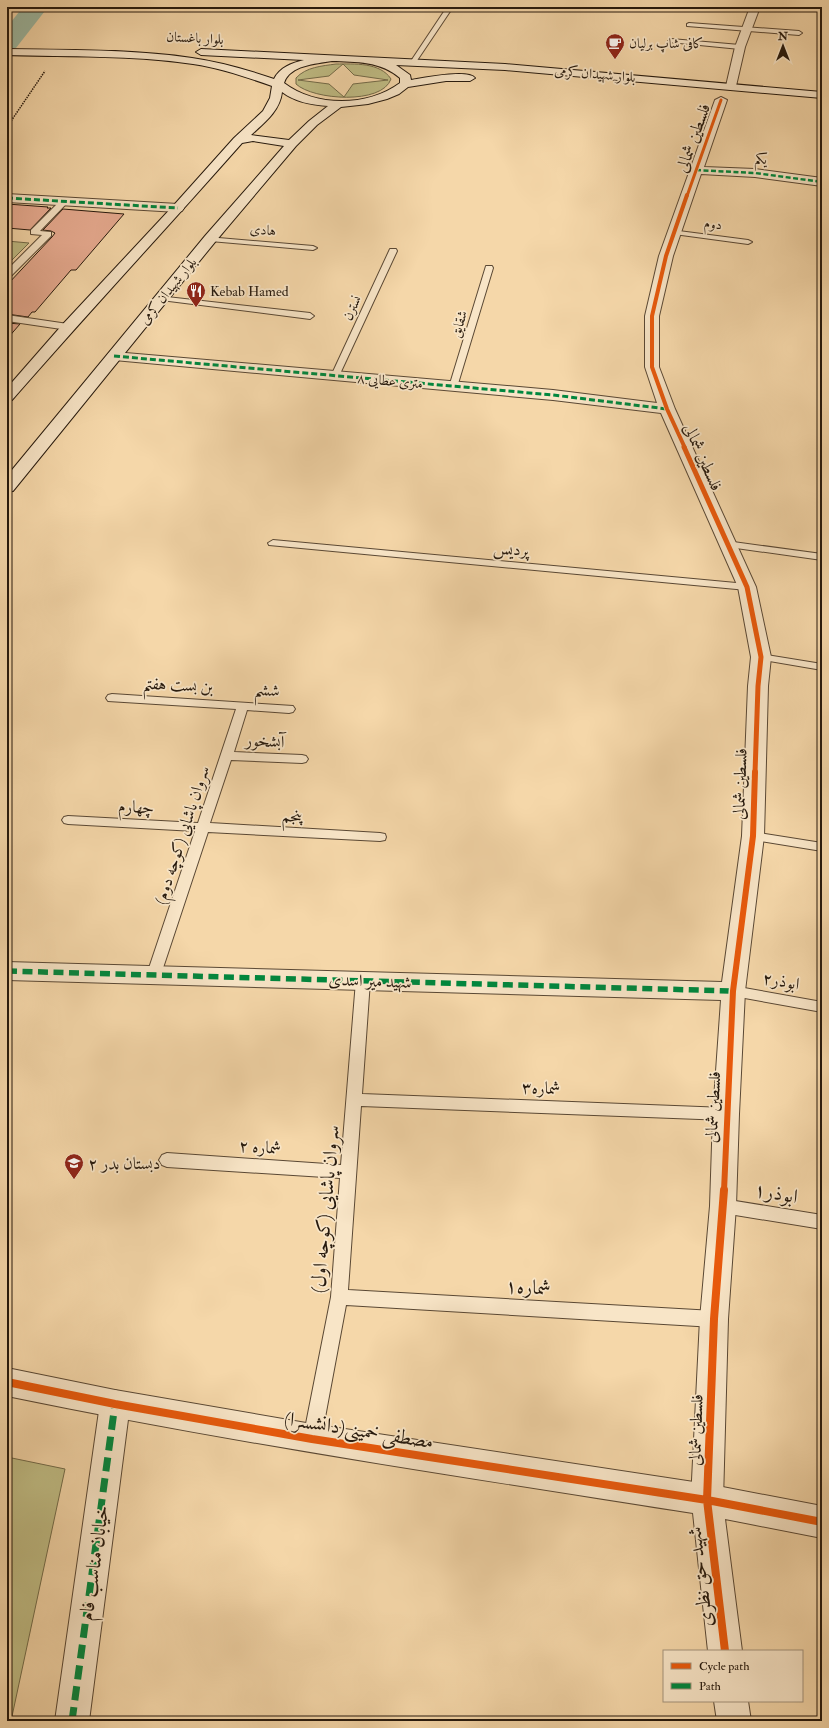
<svg xmlns="http://www.w3.org/2000/svg" width="829" height="1728" font-family="'IM FELL Double Pica',Amiri,serif">
<rect width="100%" height="100%" fill="#f5d7a9"/>
<filter id="stains"><feTurbulence type="fractalNoise" baseFrequency=".005" numOctaves="4"/><feColorMatrix values="0 0 0 0 .2 0 0 0 0 .09 0 0 0 0 .02 0 0 0 .5 -.17"/></filter>
<radialGradient id="worn" r=".72"><stop offset=".6" stop-color="#630" stop-opacity="0"/><stop offset="1" stop-color="#630" stop-opacity=".3"/></radialGradient>
<path fill="#c0bd85" stroke="#736b49" fill-rule="evenodd" d="M336 64C354 64 380 62 391 79 382 105 313 100 296 84V78C306 67 322 66 336 64ZM343 64 354 75 388 80 353 84 344 97 329 84 298 80 329 76Z
M7 241 29 243 7 265Z
M7 1457 65 1469 11 1721H7Z"/>
<g fill="none" stroke-linecap="round" stroke-linejoin="round">
<path fill="#9dbaa4" fill-rule="evenodd" d="M23 7H48L16 48 7 51V27Z"/>
</g>
<path fill="#e8ac92" stroke="#26190d" d="M7 204 48 207 47 208H51L30 230 7 228Z
M63 209 124 214 76 270H71L35 312H32L28 317 7 314V285L52 237 55 233 51 231 43 230Z
M7 323 20 324 7 339Z"/>
<g fill="none" stroke-linecap="round" stroke-linejoin="round">
<defs>
<path id="service" d="M447 7H453L416 62H412L411 61Z
M689 23 799 31 802 33 799 35 687 26V24Z
M671 39 740 45 743 47 740 49 669 42 668 41Z
M62 199H65L69 201 40 231 51 232V236L10 277H7V270L42 235 31 234V230Z
M671 230 748 240 752 242 748 244 674 234 670 232Z
M207 237 313 246 317 248 313 250 210 241H207Z
M390 249H396L397 251 339 376 335 379 332 378 331 376Z
M486 266H492L493 268 457 387 456 389H450L449 387Z
M158 296 310 313 314 316 310 319 161 300H158Z
M7 315 68 324 72 327 68 330 7 321Z
M273 540 747 584 752 587 747 590 269 545 268 543Z
M726 541 822 554V560L722 546 721 544 722 542Z
M761 654 822 664V670L757 659 755 657 757 655Z
M112 694 293 706 295 709 293 712 289 713 247 710 234 752 302 755 306 756 308 759 306 762 302 763 231 760 210 823 380 833 385 834 386 837 385 840 380 841 208 832 161 974 159 978 154 979 149 978 147 974 195 831 68 824 64 823 62 820 64 817 68 816 198 823 236 709 108 701 106 698 108 695Z
M753 832 822 843V851L748 839 747 836 748 833Z
M363 976 368 977 370 981 362 1094 726 1108 731 1110 734 1114 731 1118 726 1120 361 1106 348 1290 714 1311 720 1314 722 1319 720 1324 714 1327 346 1305 321 1439 318 1445 312 1448 306 1445 303 1439 331 1297 340 1178 167 1167 162 1165 159 1160 162 1155 167 1153 341 1165 356 981 358 977Z
M733 986 822 1002V1012L728 995 726 991 728 987Z
M723 1199 822 1215V1229L723 1213 717 1211 715 1206 717 1201Z"/>
<path id="minor" d="M750 7H760L745 47 736 86 735 88H727L726 86 735 47Z
M721 97 727 100 704 167 755 169 822 178V186L755 177 701 174 673 256 659 316V367L675 409 756 587 771 657 768 686 764 836 745 991 739 1114 736 1206 728 1319 723 1500 718 1511 707 1516 696 1511 691 1500 700 1319 710 1206 713 1114 721 1000 7 980V962L722 982 742 836 748 686 751 657 738 587 661 413 553 400 114 360 109 359 107 356 109 353 114 352 553 390 657 403 645 367V316L659 256 715 100Z
M7 194 178 204 182 205 184 208 182 211 178 212 7 202Z
M115 1390 125 1394 130 1404 89 1721H55L100 1404 105 1394Z"/>
<path id="tertiary" d="M7 1368 115 1390 312 1424 707 1484 822 1506V1538L725 1519 742 1651H708L693 1513C464 1477 234 1443 7 1396Z
M714 1701H748L751 1721H717Z"/>
<path id="secondary" d="M7 49C69 50 131 49 192 58 220 62 248 70 274 79 280 67 292 63 304 60L201 55 196 52 201 49 505 64 822 92V98L505 70 396 65 410 75 411 80C423 78 468 69 475 78L470 81H446L408 87 399 94 387 99 368 104 341 107 317 125 296 146 215 242 13 491 7 492V476L205 236 284 146 253 141 242 143C166 229 88 313 12 400L7 402V388L63 324 174 205 234 138 263 111 270 98 272 86C246 77 220 68 193 64 132 55 69 57 7 55ZM332 61C356 62 381 61 400 78V83C367 107 316 107 284 83 290 65 315 64 332 61ZM282 92C295 102 312 105 328 106L309 121 289 140 251 135C264 123 280 111 282 92Z"/>
</defs>
<use href="#service" stroke="#5a4834" stroke-width="2"/>
<use href="#minor" stroke="#5a4834" stroke-width="2"/>
<use href="#tertiary" stroke="#5a4834" stroke-width="2"/>
<use href="#secondary" stroke="#26190d" stroke-width="2"/>
<path stroke="#26190d" stroke-width="1.5" stroke-dasharray="1.5 1" stroke-linecap="butt" d="M7 127 45 71"/>
<use href="#service" fill="#f8e5c7" fill-rule="evenodd"/>
<use href="#minor" fill="#f8e5c7" fill-rule="evenodd"/>
<use href="#tertiary" fill="#f8e5c7" fill-rule="evenodd"/>
<use href="#secondary" fill="#f8e5c7" fill-rule="evenodd"/>
<path stroke="#00873e" stroke-width="2.5" stroke-dasharray="5 2.5" stroke-linecap="butt" d="M696 170 755 173 822 182"/>
<path stroke="#00873e" stroke-width="3" stroke-dasharray="6 3" stroke-linecap="butt" d="M7 198 178 208
M114 356 553 395 667 409"/>
<path stroke="#00873e" stroke-width="5.5" stroke-dasharray="10 5.5" stroke-linecap="butt" d="M7 971 733 991V995"/>
<path stroke="#00873e" stroke-width="7" stroke-dasharray="14 7" stroke-linecap="butt" d="M72 1721 115 1404"/>
<defs>
<path id="cycleway-far4" d="M687 196 721 100"/>
<path id="cycleway-far3" d="M685 448 667 409 652 367V316L666 256 687 195"/>
<path id="cycleway-far2" d="M684 447 747 587 761 657 758 686 755 773"/>
<path id="cycleway-far1" d="M724 1191 733 991 753 836 755 772"/>
<path id="cycleway" d="M724 1190 714 1319 707 1500 725 1651
M7 1382 115 1404 312 1439 707 1500 822 1522"/>
</defs>
<use href="#cycleway-far4" stroke="#f8e5c7" stroke-width="4.5"/>
<use href="#cycleway-far3" stroke="#f8e5c7" stroke-width="5.5"/>
<use href="#cycleway-far2" stroke="#f8e5c7" stroke-width="7"/>
<use href="#cycleway-far1" stroke="#f8e5c7" stroke-width="9"/>
<use href="#cycleway" stroke="#f8e5c7" stroke-width="10"/>
<use href="#cycleway-far4" stroke="#e8590c" stroke-width="3"/>
<use href="#cycleway-far3" stroke="#e8590c" stroke-width="4"/>
<use href="#cycleway-far2" stroke="#e8590c" stroke-width="5"/>
<use href="#cycleway-far1" stroke="#e8590c" stroke-width="6"/>
<use href="#cycleway" stroke="#e8590c" stroke-width="8"/>
</g>
<defs>
<symbol id="cafe-pin" viewBox="-11 -11 22 30"><path d="M0 17L-7.5 6A9.5 9.5 0 1 1 7.5 6Z" fill="#8f2418" stroke="#f8e5c7"/><path d="M-5.5-4.5H6V0H3Q3 3.5 0 3.5H-2.5Q-5.5 3.5-5.5 0ZM3-3.2v2h1.7v-2ZM-6 4.5H4V6H-6Z" fill="#fff"/></symbol>
<symbol id="restaurant-pin" viewBox="-11 -11 22 30"><path d="M0 17L-7.5 6A9.5 9.5 0 1 1 7.5 6Z" fill="#8f2418" stroke="#f8e5c7"/><path d="M-5-6h1v4h1v-4h1v4h1v-4h1v5L-1.5 .5V6h-2V.5L-5-1ZM5-6V6H3V1.5H1.5Q1.5-4 5-6Z" fill="#fff"/></symbol>
<symbol id="school-pin" viewBox="-11 -11 22 30"><path d="M0 17L-7.5 6A9.5 9.5 0 1 1 7.5 6Z" fill="#8f2418" stroke="#f8e5c7"/><path d="M0-5L7-2L0 1L-7-2ZM-4 1L0 2.5L4 1V4Q0 6-4 4Z" fill="#fff"/></symbol>
</defs>
<g fill-rule="evenodd">
<use href="#cafe-pin" x="604" y="32" width="22" height="30"/>
<use href="#restaurant-pin" x="185" y="280" width="22" height="30"/>
<use href="#school-pin" x="63" y="1152" width="22" height="30"/>
</g>
<g text-anchor="middle" dominant-baseline="central" stroke-width="3.5" stroke-linejoin="round" paint-order="stroke">
<g font-size="14" fill="#26190d" stroke="#f8e5c7">
<text transform="translate(195 38) rotate(3)">بلوار باغستان</text>
<text transform="translate(595 74) rotate(5)">بلوار شهیدان کرمی</text>
<text transform="translate(761 159) rotate(6)">یکم</text>
<text transform="translate(713 224) rotate(7)">دوم</text>
<text transform="translate(263 230) rotate(5)">هادی</text>
<text transform="translate(168 291) rotate(-51)">بلوار شهیدان کرمی</text>
<text transform="translate(352 308) rotate(-65)">نسترن</text>
<text transform="translate(459 324) rotate(-73)">شقایق</text>
<text transform="translate(390 381) rotate(5)">۸ متری عطایی</text>
</g>
<g font-size="14" fill="#26190d" stroke="#f8e5c7" text-anchor="start">
<text x="629" y="43">کافی شاپ برلیان</text>
<text x="210" y="291">Kebab Hamed</text>
</g>
<g font-size="17" fill="#26190d" stroke="#f8e5c7">
<text transform="translate(693 138) rotate(-70)">فلسطین شمالی</text>
<text transform="translate(703 457) rotate(66)">فلسطین شمالی</text>
<text transform="translate(511 549) rotate(5)">پردیس</text>
<text transform="translate(178 685) rotate(3)">بن بست هفتم</text>
<text transform="translate(267 690) rotate(4)">ششم</text>
<text transform="translate(265 741) rotate(3)">آبشخور</text>
<text transform="translate(740 784) rotate(-88)">فلسطین شمالی</text>
<text transform="translate(136 807) rotate(3)">چهارم</text>
<text transform="translate(292 816) rotate(3)">پنجم</text>
<text transform="translate(182 835) rotate(-72)">سروان پاشایی (کوچه دوم)</text>
<text transform="translate(370 981) rotate(2)">شهید میر اسدی</text>
<text transform="translate(781 981) rotate(10)">ابوذر۲</text>
<text transform="translate(541 1088) rotate(2)">شماره۳</text>
<text transform="translate(713 1107) rotate(-87)">فلسطین شمالی</text>
<text transform="translate(260 1147) rotate(4)">شماره ۲</text>
<text transform="translate(696 1430) rotate(-88)">فلسطین شمالی</text>
</g>
<g font-size="17" fill="#26190d" stroke="#f8e5c7" text-anchor="start">
<text x="88" y="1163">دبستان بدر ۲</text>
</g>
<g font-size="20" fill="#26190d" stroke="#f8e5c7">
<text transform="translate(776 1193) rotate(10)">ابوذر۱</text>
<text transform="translate(325 1209) rotate(-85)">سروان پاشایی (کوچه اول)</text>
<text transform="translate(528 1287) rotate(3)">شماره۱</text>
<text transform="translate(359 1430) rotate(9)">(دانشسرا)مصطفی خمینی</text>
<text transform="translate(94 1563) rotate(-82)">خیابان مناسب فام</text>
<text transform="translate(700 1577) rotate(-97)">شهید حق نظری</text>
</g>
</g>
<rect width="829" height="1728" fill="none" stroke="#f5d7a9" stroke-width="24"/>
<rect x="8" y="8" width="813" height="1712" fill="none" stroke="#26190d" stroke-width="2"/>
<rect x="12" y="12" width="805" height="1704" fill="none" stroke="#26190d"/>
<rect x="663" y="1650" width="140" height="52" fill="#f8e5c7" stroke="#a4937d"/>
<rect x="671" y="1663" width="20" height="6" fill="#e8590c" stroke="#a4937d"/>
<text x="699" y="1670" font-size="12" fill="#26190d">Cycle path</text>
<rect x="671" y="1683" width="20" height="6" fill="#00873e" stroke="#a4937d"/>
<text x="699" y="1690" font-size="12" fill="#26190d">Path</text>
<g transform="translate(783 46)" stroke="#f8e5c7" stroke-width="3" paint-order="stroke">
<path d="M0-3L7 15L0 10L-7 15Z" fill="#26190d"/>
<text y="-6" font-size="11" font-weight="bold" text-anchor="middle" fill="#26190d">N</text>
</g>
<rect width="100%" height="100%" filter="url(#stains)"/>
<rect width="100%" height="100%" fill="url(#worn)"/>
</svg>
